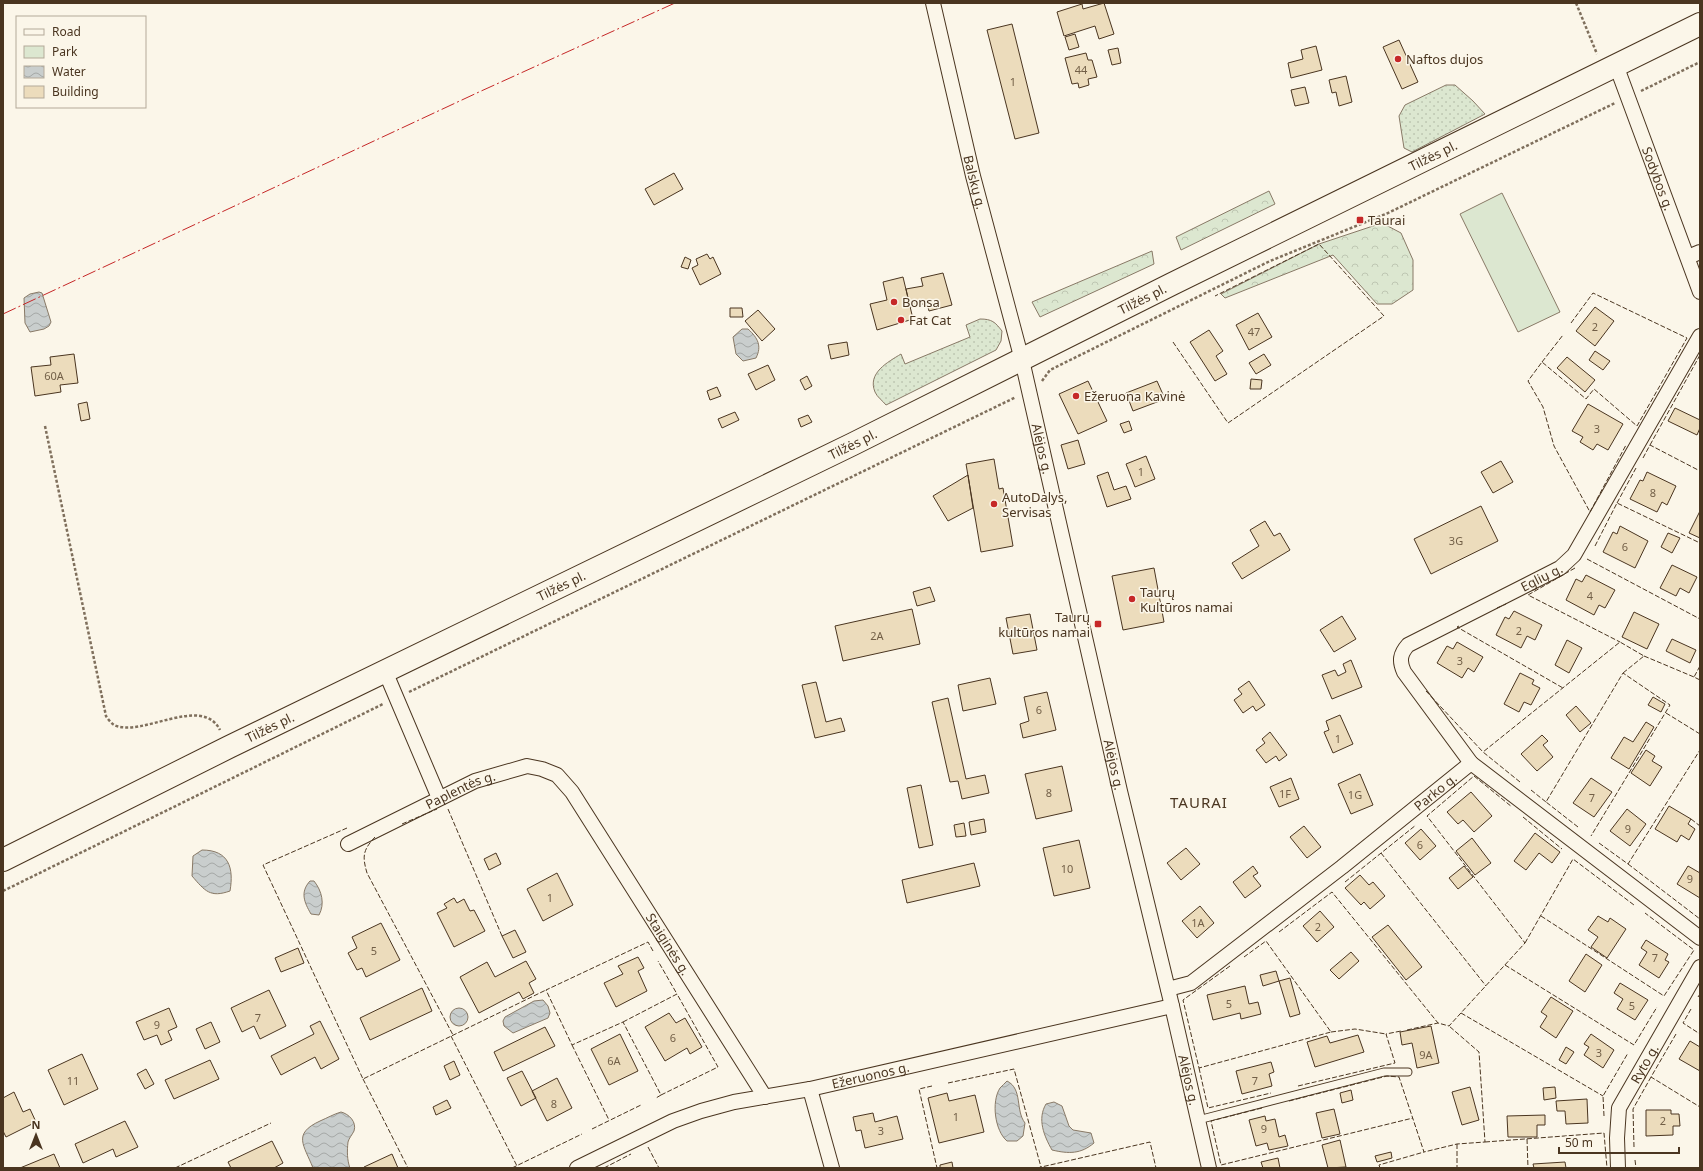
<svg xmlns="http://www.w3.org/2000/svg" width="1703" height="1171" font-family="'Noto Sans',sans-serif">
<defs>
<pattern id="grass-dots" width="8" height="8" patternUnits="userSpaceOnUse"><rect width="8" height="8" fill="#dce7d0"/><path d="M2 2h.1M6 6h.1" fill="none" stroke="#bec7b2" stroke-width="1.8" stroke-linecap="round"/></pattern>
<pattern id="forest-crowns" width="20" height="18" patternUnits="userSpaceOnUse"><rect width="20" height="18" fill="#dce7d0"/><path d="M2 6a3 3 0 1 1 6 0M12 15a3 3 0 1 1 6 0" fill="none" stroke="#bec7b2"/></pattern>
<pattern id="water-waves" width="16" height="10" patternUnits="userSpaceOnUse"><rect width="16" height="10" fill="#c9cecd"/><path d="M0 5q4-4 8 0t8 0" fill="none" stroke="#a5a8a6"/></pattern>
</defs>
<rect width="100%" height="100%" fill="#fbf6e9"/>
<path fill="url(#grass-dots)" stroke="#887966" d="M1446 85H1455L1473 101 1485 114 1412 152 1404 148 1399 116 1405 105Z
M980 319C992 319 995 322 1002 331L1001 341 996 350 886 405C883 401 877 397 875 392 867 373 888 362 901 354L905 364 970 337 966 325Z"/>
<path fill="url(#forest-crowns)" stroke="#887966" d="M1269 191 1275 204 1181 250 1176 237Z
M1382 223 1401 233 1413 260V290L1392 304H1377L1333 255 1225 298 1221 294 1319 244Z
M1152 251 1154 264 1040 317 1032 302Z"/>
<path fill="#dce7d0" stroke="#887966" d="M1502 193 1560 312 1518 332 1460 214Z"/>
<path fill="url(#water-waves)" stroke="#887966" d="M39 292 42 293 51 322 49 326 44 329 30 332 25 323 24 298 30 294Z
M742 329H748C758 338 762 346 756 358L743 361 736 354 733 337Z
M202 850C229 850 234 868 230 891 210 898 205 891 192 876L193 856Z
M310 881H314C322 891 325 904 319 915L311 914C304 902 300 892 310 881Z
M543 1000 548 1006 550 1013 548 1018 513 1033 504 1026 503 1021 505 1017 534 1001Z
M450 1017a9 9 0 1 1 18 0a9 9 0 1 1-18 0Z
M1007 1081C1023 1089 1015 1110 1025 1123L1023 1136 1017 1141H1007C995 1131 991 1102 1000 1088 1002 1086 1005 1083 1007 1081Z
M1054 1102 1062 1106 1069 1126 1073 1130 1091 1133 1094 1143C1081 1154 1069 1154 1052 1150 1044 1136 1037 1119 1046 1104Z
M341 1112C349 1114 357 1122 354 1131 352 1135 349 1138 348 1142 347 1151 347 1160 350 1168H313C304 1145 292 1134 320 1121 327 1118 334 1114 341 1112Z"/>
<path fill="#ecdcbc" stroke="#4a3520" d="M1104 3 1114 34 1099 39 1095 26 1064 36 1057 12 1082 4 1083 9Z
M1012 24 1039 133 1015 139 987 30Z
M1075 34 1079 47 1069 50 1065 37Z
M1399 40 1418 82 1402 89 1383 47Z
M1316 46 1322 70 1291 78 1288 63 1303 59 1301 50Z
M1118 48 1121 63 1112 65 1108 50Z
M1086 53 1088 60H1092L1097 77 1088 79 1089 85 1079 88 1078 83 1072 84 1065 58Z
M1346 76 1352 102 1339 106 1336 92 1332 93 1329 80Z
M1305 87 1309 103 1295 106 1291 90Z
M674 173 683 189 654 205 645 189Z
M707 254 710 259 713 257 721 274 700 285 692 268 698 265 696 259Z
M685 257 691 260 688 269 681 267Z
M943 273 952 305 929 311 927 303 910 307 906 289 923 286 921 278Z
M903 277 913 319 877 330 870 304 887 300 883 282Z
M1595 307 1614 321 1595 346 1576 331Z
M730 308H742L743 317H730Z
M758 310 775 329 762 341 745 321Z
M1258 313 1272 337 1249 350 1236 325Z
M1209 330 1223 351 1216 356 1227 374 1215 381 1190 342Z
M847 342 849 355 831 359 828 345Z
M1595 351 1610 361 1603 370 1589 360Z
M74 354 78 383 60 385 61 392 35 396 31 367 51 365 50 357Z
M1264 354 1271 365 1256 374 1249 363Z
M1567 357 1595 380 1585 392 1557 368Z
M768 365 775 380 756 390 748 374Z
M807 376 812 386 805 390 800 380Z
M1251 379 1262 380 1261 389H1250Z
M1088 381 1107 421 1078 434 1059 394Z
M1157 381 1165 399 1133 411 1126 393Z
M717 387 721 396 710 400 707 391Z
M87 402 90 419 81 421 78 404Z
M1588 404 1623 424 1608 450 1597 444 1593 450 1580 442 1583 437 1572 431Z
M1675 408 1700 420V428L1697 435 1668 421Z
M735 412 739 420 722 428 718 419Z
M808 415 812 422 801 427 798 419Z
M1129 421 1132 430 1124 433 1120 424Z
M1078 440 1085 464 1068 469 1061 445Z
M1146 456 1155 479 1135 487 1126 464Z
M994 459 999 489 1003 488 1013 546 981 552 966 464Z
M1501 461 1513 482 1493 493 1481 472Z
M1108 472 1114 490 1126 486 1131 499 1107 507 1097 476Z
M1647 472 1676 486 1667 505 1662 502 1657 512 1630 499 1640 480 1643 481Z
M968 475 973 508 948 521 933 496Z
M1481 506 1498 541 1431 574 1414 539Z
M1700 511V538L1689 533Z
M1265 521 1274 536 1280 533 1290 550 1242 579 1232 563 1259 546 1250 530Z
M1620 526 1648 541 1635 568 1603 552 1613 532 1617 534Z
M1668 533 1680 538 1672 553 1661 547Z
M1672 565 1697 577 1689 593 1680 588 1676 596 1660 588Z
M1154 568 1164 622 1123 630 1112 576Z
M1586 575 1615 590 1605 608 1599 605 1594 615 1566 600 1576 579 1582 582Z
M930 587 935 601 917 606 913 592Z
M912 609 920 644 843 661 835 626Z
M1514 611 1542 625 1535 640 1527 636 1521 648 1496 635 1505 617 1509 619Z
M1634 612 1659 624 1647 649 1622 637Z
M1030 614 1037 650 1013 654 1006 618Z
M1342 616 1356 639 1334 652 1320 630Z
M1672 639 1696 650 1690 663 1666 651Z
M1567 640 1582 648 1569 673 1555 665Z
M1457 642 1483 657 1474 672 1468 668 1462 678 1437 663 1447 646 1453 649Z
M1351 660 1362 687 1332 699 1322 675 1335 670 1338 676 1346 672 1343 664Z
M1520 673 1534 680 1532 684 1540 688 1531 705 1524 702 1519 712 1504 704Z
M990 678 996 704 963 711 958 685Z
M1249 681 1265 705 1256 711 1253 706 1243 713 1234 700 1242 694 1238 689Z
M816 682 826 722 841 718 845 731 815 738 802 685Z
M1047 692 1056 730 1023 738 1020 724 1029 721 1024 697Z
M1653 697 1665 704 1661 712 1648 705Z
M948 698 966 779 985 775 989 793 962 799 958 781 950 782 932 702Z
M1576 706 1591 723 1580 732 1566 715Z
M1340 715 1353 744 1333 753 1324 732 1329 730 1326 721Z
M1646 722 1654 727 1629 769 1611 758 1624 737 1633 742Z
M1270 732 1287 755 1279 761 1276 756 1266 763 1256 750 1265 743 1262 739Z
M1542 735 1548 741 1543 745 1553 757 1537 771 1521 754Z
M1646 750 1655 756 1652 761 1662 767 1650 786 1631 773Z
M1062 766 1072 811 1036 819 1025 774Z
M1360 774 1373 805 1351 814 1338 784Z
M1291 778 1299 799 1279 807 1270 787Z
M1591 778 1612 792 1594 817 1573 803Z
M921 785 933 845 919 848 907 788Z
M1471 792 1492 816 1474 832 1463 820 1458 824 1447 812Z
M1669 806 1691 819 1688 824 1695 829 1689 840 1681 835 1677 842 1655 829Z
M1627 809 1646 824 1630 846 1610 831Z
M984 819 986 832 971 835 969 822Z
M964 823 966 836 956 837 954 825Z
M1304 826 1321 847 1307 858 1290 837Z
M1421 829 1436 846 1420 860 1405 843Z
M1535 833 1560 852 1552 863 1539 853 1526 870 1514 861Z
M1472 838 1491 863 1475 875 1456 851Z
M1079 840 1090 888 1054 896 1043 848Z
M1186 848 1200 864 1181 880 1167 863Z
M496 853 501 864 489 870 484 859Z
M974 863 980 886 907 903 902 880Z
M1253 866 1258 873 1253 876 1261 886 1245 898 1233 882Z
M1464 866 1473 877 1458 889 1449 878Z
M1688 866 1700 873V898L1677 884Z
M557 873 573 905 543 921 527 889Z
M1360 875 1369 885 1373 882 1385 896 1370 909 1364 902 1361 905 1345 888Z
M454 898 457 903 464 899 470 911 474 910 485 931 454 947 437 913 447 908 444 904Z
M1200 906 1214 923 1197 938 1182 921Z
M1320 911 1334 927 1317 942 1303 926Z
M1598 916 1608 922 1610 918 1626 929 1607 958 1591 947 1598 937 1588 930Z
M381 923 400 960 366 977 362 968 357 970 348 953 357 948 352 937Z
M1388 925 1422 967 1406 980 1372 937Z
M515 930 526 952 513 958 502 936Z
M1646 940 1668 954 1665 960 1669 962 1659 978 1639 965 1647 952 1641 948Z
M298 948 304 963 281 972 275 958Z
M1351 952 1359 961 1339 979 1330 970Z
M1586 954 1602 965 1585 992 1569 981Z
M638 957 644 968 638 971 647 991 616 1007 604 983 623 974 618 966Z
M526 961 536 979 529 983 534 993 523 999 519 992 479 1013 460 977 487 962 495 977Z
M1276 971 1279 981 1263 986 1260 975Z
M1290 978 1300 1014 1290 1017 1279 981Z
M1620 983 1648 1000 1635 1020 1617 1009 1623 999 1614 993Z
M1245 986 1249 1004 1258 1002 1261 1014 1241 1019 1240 1013 1213 1020 1207 995Z
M422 988 432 1011 370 1040 360 1018Z
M269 990 286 1026 260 1039 254 1026 242 1032 231 1008Z
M1551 997 1573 1011 1556 1038 1540 1027 1547 1016 1541 1012Z
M169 1008 177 1027 168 1031 172 1040 161 1045 157 1035 144 1040 136 1022Z
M669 1013 676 1023 685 1018 702 1047 690 1054 687 1048 665 1061 645 1027Z
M320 1021 339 1059 321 1069 315 1057 281 1075 271 1056 314 1034 310 1026Z
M211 1022 220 1042 205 1049 196 1029Z
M1431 1026 1439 1063 1417 1068 1412 1043 1402 1045 1400 1032Z
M545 1027 555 1046 503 1071 494 1052Z
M620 1034 638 1071 609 1085 591 1049Z
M1591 1034 1614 1050 1603 1068 1584 1055 1589 1047 1584 1044Z
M1358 1035 1364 1052 1315 1067 1307 1042 1327 1036 1330 1043Z
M1690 1041 1700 1047V1071L1679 1059Z
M1566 1047 1574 1052 1566 1064 1559 1060Z
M82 1054 98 1089 64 1105 48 1070Z
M210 1060 219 1079 174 1099 165 1080Z
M454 1061 460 1075 450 1080 444 1066Z
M1271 1062 1274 1072 1269 1074 1272 1086 1242 1094 1236 1071Z
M146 1069 154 1084 145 1089 137 1074Z
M522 1071 536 1098 521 1106 507 1078Z
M557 1078 572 1108 547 1121 532 1091Z
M1470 1087 1479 1120 1462 1125 1452 1092Z
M1555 1087 1556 1098 1544 1100 1543 1088Z
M1351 1090 1353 1100 1342 1103 1340 1093Z
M14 1092 23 1112 30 1109 36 1122 6 1137 3 1131V1098Z
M947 1093 949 1101 975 1095 984 1132 939 1143 928 1098Z
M1587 1099 1588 1123 1566 1124 1565 1111H1557L1556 1101Z
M447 1100 451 1108 436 1115 433 1107Z
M1334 1109 1340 1134 1322 1138 1316 1113Z
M1646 1110H1671V1114H1679L1680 1126H1673V1135L1646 1136Z
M873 1113 875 1122 897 1116 903 1139 865 1148 861 1130 856 1131 853 1117Z
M1545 1115V1125H1537V1137H1508L1507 1116Z
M1265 1116 1266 1121 1275 1119 1279 1137 1285 1135 1288 1146 1269 1150 1267 1143 1256 1146 1249 1120Z
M125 1121 138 1147 116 1157 113 1149 83 1163 75 1144Z
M1340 1140 1346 1167 1328 1168 1322 1145Z
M272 1141 283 1163 274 1168H231L228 1162Z
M1391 1152 1392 1158 1377 1162 1375 1156Z
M54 1154 60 1168H20Z
M392 1154 398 1168H365L364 1167Z
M1278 1158 1280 1168H1263L1261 1162Z
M952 1162 953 1168H940V1165Z
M1565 1162 1566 1168H1534L1533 1164Z"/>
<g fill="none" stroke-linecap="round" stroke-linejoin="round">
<defs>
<path id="lane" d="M1198 1120 1384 1072H1408"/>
<g id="street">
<path id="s1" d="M933 3 973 176 1022 360 1120 791 1172 1006 1209 1168"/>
<path id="s2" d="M1616 65 1700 292"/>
<path d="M1688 257 1700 252"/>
<path d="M385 671 439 798"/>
<path id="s3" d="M1471 763 1404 672C1399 661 1400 654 1408 645L1560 568 1574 555 1700 336"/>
<path id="s4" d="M348 844 475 781 527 766 542 769 557 775 572 792 765 1097"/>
<path id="s5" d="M1168 989 1191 983 1342 867 1471 763 1700 938"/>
<path d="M810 1089 832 1168"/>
<path id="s6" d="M577 1168 673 1121 701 1111 734 1102 810 1089 1172 1006"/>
<path id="s7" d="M1618 1168 1617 1138 1619 1108 1700 967"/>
</g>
<g id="highway">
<path id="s8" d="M3 860 229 747 853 444 1172 284 1700 24"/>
</g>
</defs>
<use href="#lane" stroke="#4a3520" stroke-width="9"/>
<use href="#street" stroke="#4a3520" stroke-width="16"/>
<use href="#highway" stroke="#4a3520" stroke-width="24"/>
<path stroke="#7f6f5c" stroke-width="2.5" stroke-dasharray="3 2" stroke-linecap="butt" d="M1576 3 1597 54
M1641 91 1700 62
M1042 381 1050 370 1270 261 1388 213 1615 103
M45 426 106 716C108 719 111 723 114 725 142 738 202 694 220 730
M409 692 1016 397
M3 891 383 704"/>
<use href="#lane" stroke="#fbf6e9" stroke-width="7"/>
<use href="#street" stroke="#fbf6e9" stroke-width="14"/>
<use href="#highway" stroke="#fbf6e9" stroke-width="22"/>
<path stroke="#4a3520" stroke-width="1" stroke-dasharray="5 2" stroke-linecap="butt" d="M1571 323 1593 293 1687 338 1637 426 1594 389 1586 399 1542 362 1528 381 1543 407 1554 446 1590 512 1626 445
M1173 342 1228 423 1384 316 1319 244 1215 296
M1542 362 1563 335
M1650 445 1700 355
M1643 458 1650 445 1700 471
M1617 503 1636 468
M1595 546 1617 503 1700 543
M1587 559 1700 619
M1575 568 1528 595 1620 642
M1497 608 1506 604
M1459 626 1457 627 1563 688
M1644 656 1694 677
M1700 666 1694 677 1700 680
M1426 691 1483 752
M1666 713 1700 734
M1520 782 1483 752 1620 642 1644 656 1623 673
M1531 790 1546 802
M448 809 502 936
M1523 817 1562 849
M1691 819 1700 826
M402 824 437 809
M1578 827 1546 802 1623 673 1670 705 1591 836
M347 828 263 865 363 1079 546 990
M375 837C363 850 362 856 367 873L453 1035
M1599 843 1628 864 1700 750
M1381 853 1486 986
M1628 864 1700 919
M1345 882 1416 825
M1541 916 1664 996 1694 950 1645 913
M1279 932 1332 892 1438 1023 1449 1026 1525 943 1427 816 1474 776 1512 807
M1525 943 1573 859 1634 905
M653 951 648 942 546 990 572 1045 623 1022 661 1095 656 1098
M1505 965 1634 1045 1657 1007
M1230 966 1183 1000 1199 1068 1331 1032 1266 941 1244 957
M1698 997 1700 994
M1691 1009 1683 1023 1700 1034
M1461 1013 1603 1096
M623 1022 677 994 658 961
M1407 1030 1438 1023
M1331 1032 1355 1029 1386 1034
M1676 1034 1651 1077 1700 1107
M451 1036 517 1166
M572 1045 609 1120
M1199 1068 1208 1108 1271 1093
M363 1079 408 1168
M948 1083 1014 1069 1041 1167
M932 1086 919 1089 937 1168
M1298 1086 1395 1063 1386 1034 1401 1031
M661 1095 718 1067 677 994
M1289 1101 1387 1076 1399 1077 1424 1152 1457 1144 1485 1142 1479 1052 1449 1026
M1262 1108 1211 1121 1221 1165 1413 1118
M1604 1116 1603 1096 1628 1053
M592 1129 641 1105
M1527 1139 1528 1168
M1485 1142 1604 1133 1607 1168
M1457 1144V1168
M648 1147 659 1168
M1634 1147 1633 1109 1651 1077
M1635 1160 1636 1168
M175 1168 271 1123
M512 1168 582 1134
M604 1168 631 1154
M1037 1168 1150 1142 1156 1168
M1380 1168 1379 1165 1424 1152"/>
<path stroke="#c62828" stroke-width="1" stroke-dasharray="14 3 2 3" stroke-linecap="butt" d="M3 314 479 92 675 3"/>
</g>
<g fill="#c62828" stroke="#fbf6e9" stroke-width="1.5">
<circle cx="1398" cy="59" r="4"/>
<rect x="1356" y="216" width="8" height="8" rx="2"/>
<circle cx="894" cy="302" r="4"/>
<circle cx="901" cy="320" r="4"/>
<circle cx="1076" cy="396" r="4"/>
<circle cx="994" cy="504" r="4"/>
<circle cx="1132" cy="599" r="4"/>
<rect x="1094" y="620" width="8" height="8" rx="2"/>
</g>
<g text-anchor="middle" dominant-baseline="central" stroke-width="3" stroke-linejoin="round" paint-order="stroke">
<g font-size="11" fill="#725f47">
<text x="1081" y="69">44</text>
<text x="1013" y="81">1</text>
<text x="1595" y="326">2</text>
<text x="1254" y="331">47</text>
<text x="54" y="375">60A</text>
<text x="1597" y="428">3</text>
<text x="1141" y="471">1</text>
<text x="1653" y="492">8</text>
<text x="1456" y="540">3G</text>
<text x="1625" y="546">6</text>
<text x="1590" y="595">4</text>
<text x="1519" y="630">2</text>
<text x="877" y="635">2A</text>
<text x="1460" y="660">3</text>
<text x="1039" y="709">6</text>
<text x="1338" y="738">1</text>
<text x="1049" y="792">8</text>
<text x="1285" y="793">1F</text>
<text x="1355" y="794">1G</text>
<text x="1592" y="797">7</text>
<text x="1628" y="828">9</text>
<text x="1420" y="844">6</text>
<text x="1067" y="868">10</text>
<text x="1690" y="878">9</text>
<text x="550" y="897">1</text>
<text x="1198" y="922">1A</text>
<text x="1318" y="926">2</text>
<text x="374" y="950">5</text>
<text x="1655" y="957">7</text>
<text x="1229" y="1003">5</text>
<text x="1632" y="1005">5</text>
<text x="258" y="1017">7</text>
<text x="157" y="1024">9</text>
<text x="673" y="1037">6</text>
<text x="1599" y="1052">3</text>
<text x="1426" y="1054">9A</text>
<text x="614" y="1060">6A</text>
<text x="73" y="1080">11</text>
<text x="1255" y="1080">7</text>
<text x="554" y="1103">8</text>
<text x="956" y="1116">1</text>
<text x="1663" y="1120">2</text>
<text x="1264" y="1128">9</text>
<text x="881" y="1130">3</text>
</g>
<g font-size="13" fill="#4a3520" stroke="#fbf6e9" text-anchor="start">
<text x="1406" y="59">Naftos dujos</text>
<text x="1368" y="220">Taurai</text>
<text x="902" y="302">Bonsa</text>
<text x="909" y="320">Fat Cat</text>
<text x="1084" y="396">Ežeruona Kavinė</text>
<text x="1002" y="497">AutoDalys,<tspan x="1002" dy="15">Servisas</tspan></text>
<text x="1140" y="592">Taurų<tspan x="1140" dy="15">Kultūros namai</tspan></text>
<text x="1090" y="617" text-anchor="end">Taurų<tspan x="1090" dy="15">kultūros namai</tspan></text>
</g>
<g font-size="13" fill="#4a3520" stroke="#fbf6e9">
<text stroke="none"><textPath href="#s8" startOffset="1594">Tilžės pl.</textPath></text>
<text stroke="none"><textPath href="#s2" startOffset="121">Sodybos g.</textPath></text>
<text stroke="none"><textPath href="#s1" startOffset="184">Balskų g.</textPath></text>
<text stroke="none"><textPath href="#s8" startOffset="1270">Tilžės pl.</textPath></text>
<text stroke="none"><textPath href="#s8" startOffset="946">Tilžės pl.</textPath></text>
<text stroke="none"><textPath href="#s1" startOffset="459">Alėjos g.</textPath></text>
<text stroke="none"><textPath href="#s3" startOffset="292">Eglių g.</textPath></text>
<text stroke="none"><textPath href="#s8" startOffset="622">Tilžės pl.</textPath></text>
<text stroke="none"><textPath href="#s8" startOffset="298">Tilžės pl.</textPath></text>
<text stroke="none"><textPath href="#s1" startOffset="783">Alėjos g.</textPath></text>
<text stroke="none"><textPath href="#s4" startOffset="125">Paplentės g.</textPath></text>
<text stroke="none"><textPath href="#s5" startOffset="334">Parko g.</textPath></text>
<text stroke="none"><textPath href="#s4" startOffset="430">Staiginės g.</textPath></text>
<text stroke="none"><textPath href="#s7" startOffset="111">Ryto g.</textPath></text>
<text stroke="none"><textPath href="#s6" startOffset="310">Ežeruonos g.</textPath></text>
<text stroke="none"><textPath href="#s1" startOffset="1107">Alėjos g.</textPath></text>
</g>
<g font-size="15" letter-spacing="1" fill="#4a3520" stroke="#fbf6e9">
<text x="1199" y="802">TAURAI</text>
</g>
</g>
<rect width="1703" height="1171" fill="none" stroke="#4a3520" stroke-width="8"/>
<rect x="16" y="16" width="130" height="92" fill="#fbf6e9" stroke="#b4a999"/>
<rect x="24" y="29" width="20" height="6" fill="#fbf6e9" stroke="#b4a999"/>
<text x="52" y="36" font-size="12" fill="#4a3520">Road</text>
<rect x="24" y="46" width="20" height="12" fill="#dce7d0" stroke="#b4a999"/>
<text x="52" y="56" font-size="12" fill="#4a3520">Park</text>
<rect x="24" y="66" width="20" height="12" fill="url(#water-waves)" stroke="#b4a999"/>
<text x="52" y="76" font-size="12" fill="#4a3520">Water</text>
<rect x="24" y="86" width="20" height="12" fill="#ecdcbc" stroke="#b4a999"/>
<text x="52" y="96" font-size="12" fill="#4a3520">Building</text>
<g transform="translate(36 1135)" stroke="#fbf6e9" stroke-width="3" paint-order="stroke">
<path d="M0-3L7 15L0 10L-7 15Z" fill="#4a3520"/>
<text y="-6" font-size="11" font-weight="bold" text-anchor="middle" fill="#4a3520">N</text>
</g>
<path d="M1559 1147v6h120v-6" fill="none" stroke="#4a3520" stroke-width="2"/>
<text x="1565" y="1147" font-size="12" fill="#4a3520" stroke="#fbf6e9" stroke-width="3" paint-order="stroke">50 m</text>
</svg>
